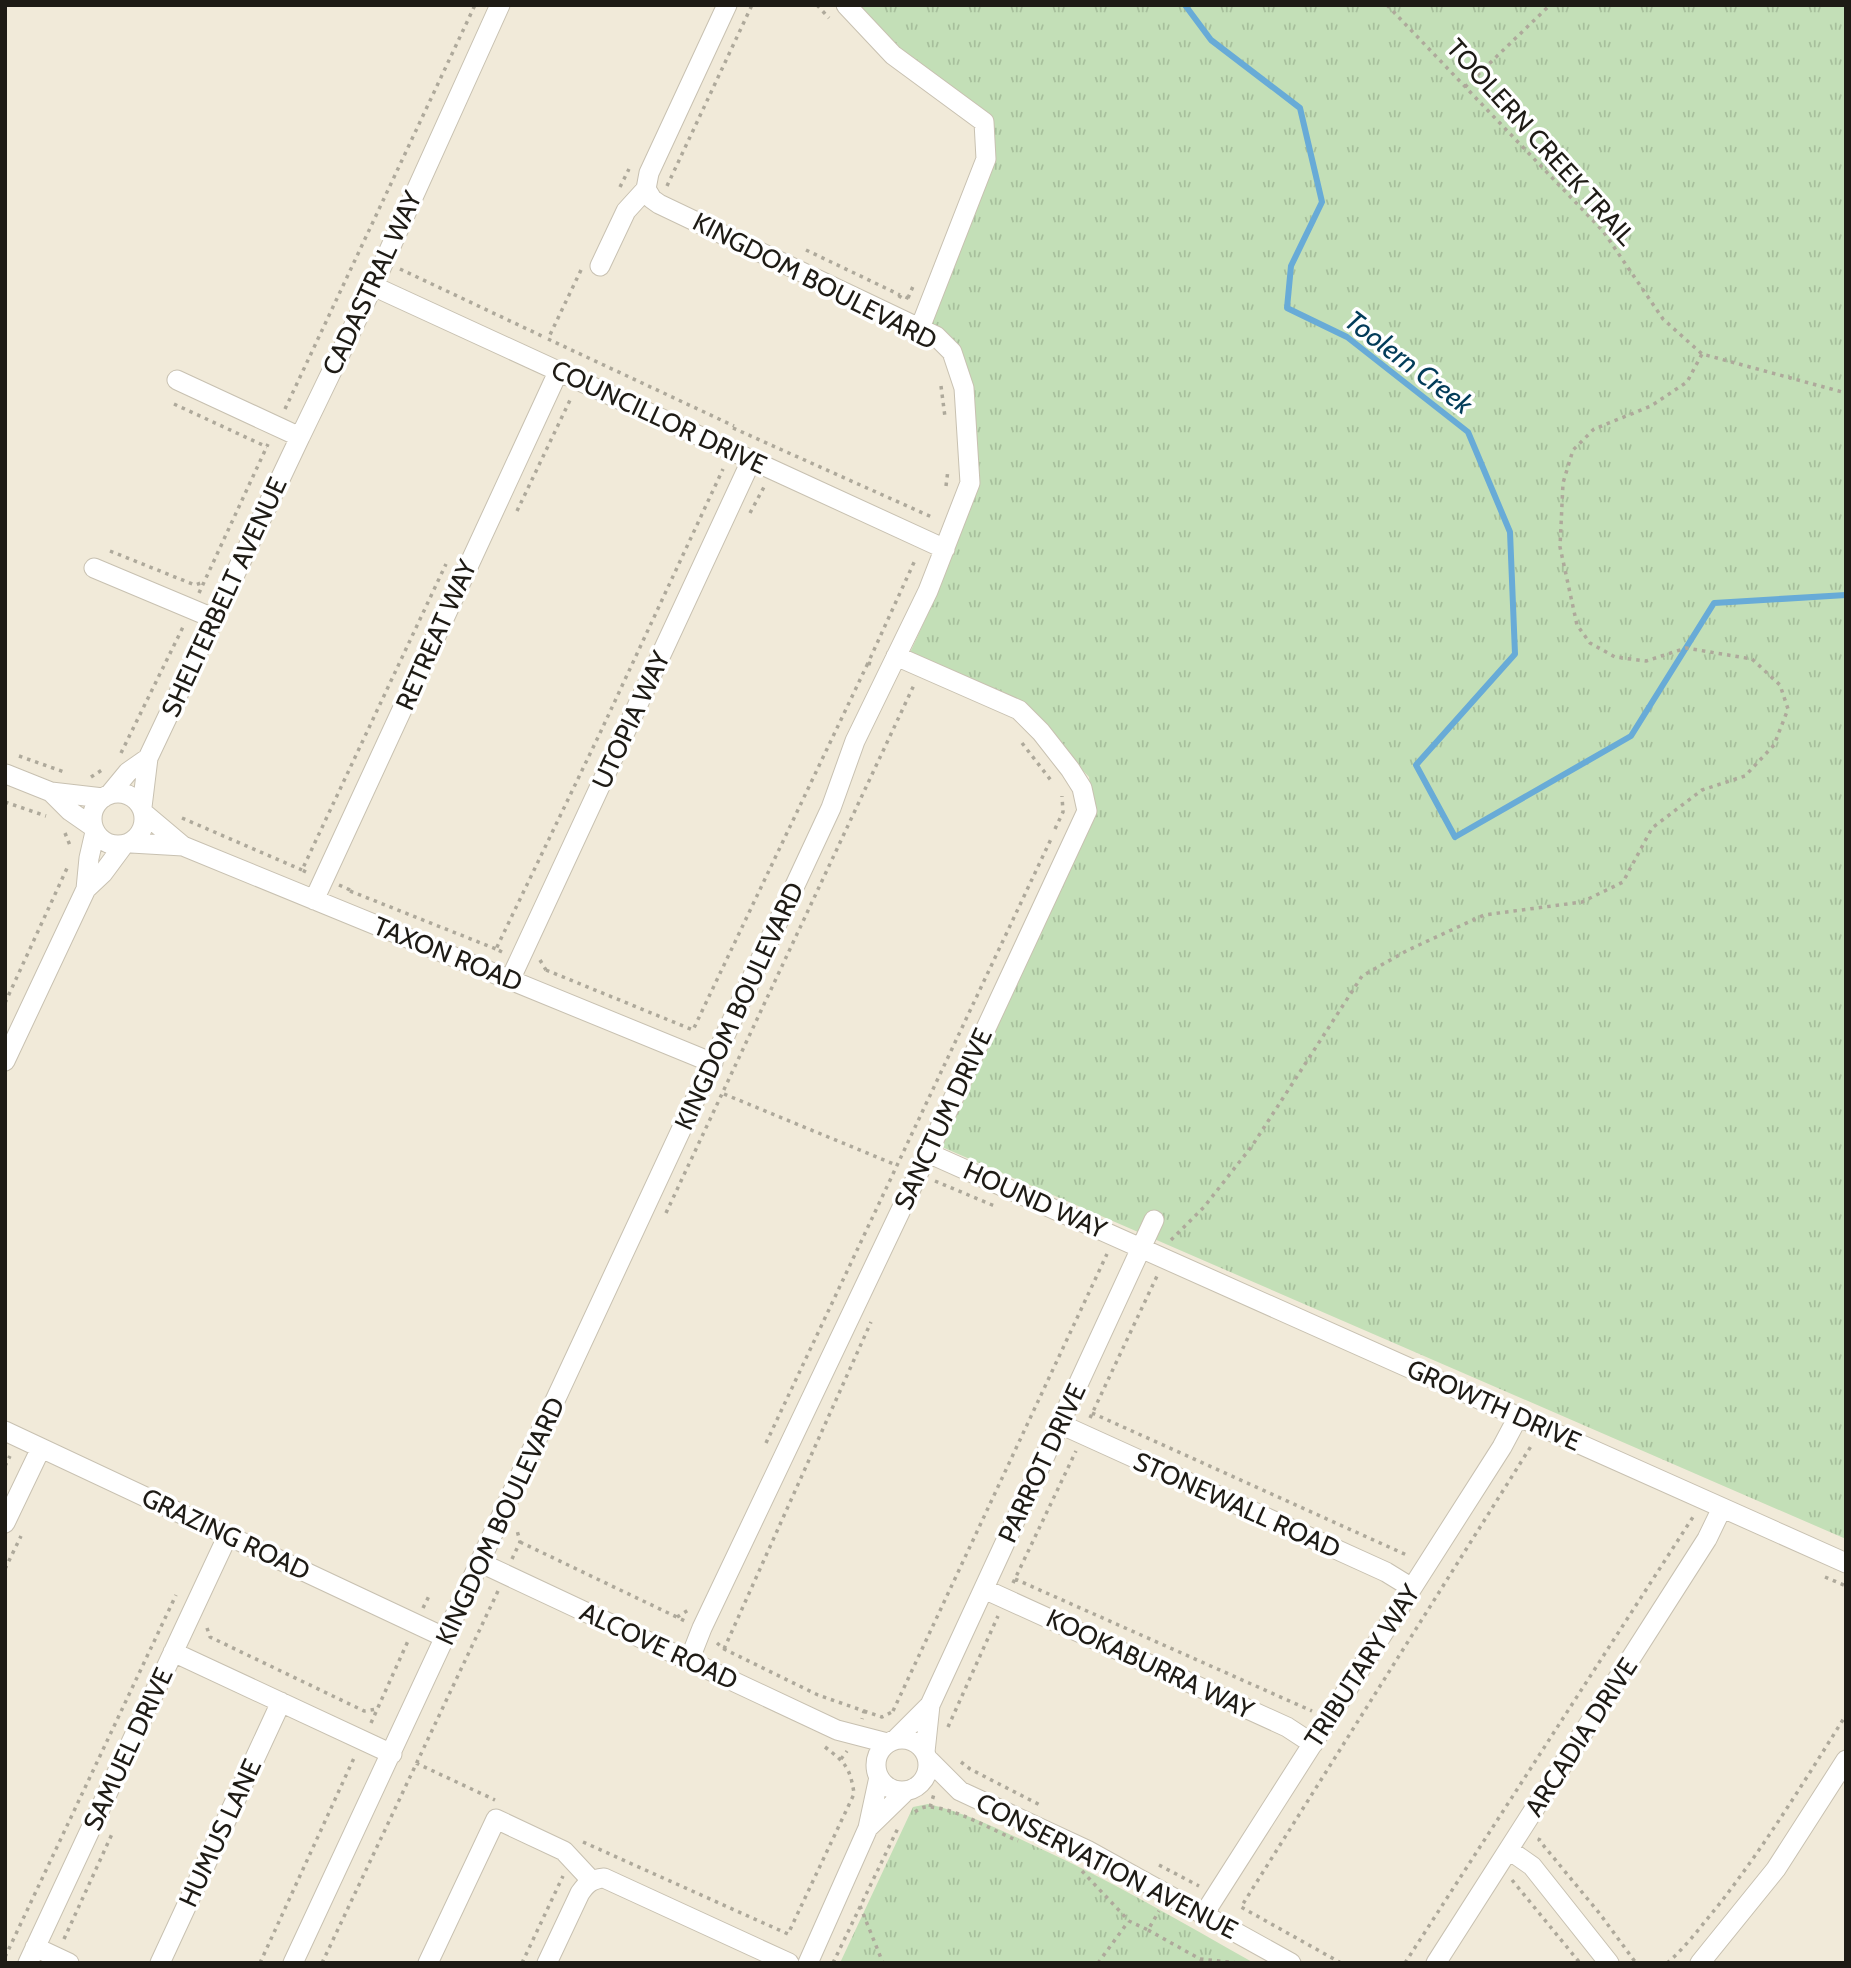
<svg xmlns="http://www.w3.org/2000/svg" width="1851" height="1968" font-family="Cabin,sans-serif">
<defs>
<pattern id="grass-tufts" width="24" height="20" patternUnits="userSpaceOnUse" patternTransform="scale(1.75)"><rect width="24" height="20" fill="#c3dfb7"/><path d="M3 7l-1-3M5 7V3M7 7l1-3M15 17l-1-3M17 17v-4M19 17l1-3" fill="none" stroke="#a7bf9c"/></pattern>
</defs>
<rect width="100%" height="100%" fill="#f1ead9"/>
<path fill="url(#grass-tufts)" d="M842 5H1846V1539L942 1147 1094 814 1089 777 1025 710 908 657 930 609 976 483 970 387 926 326 990 118Z
M928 1804C967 1813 1001 1830 1037 1847 1112 1881 1183 1923 1254 1963H840L913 1807Z"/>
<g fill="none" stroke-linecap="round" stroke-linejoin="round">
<path stroke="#68abd7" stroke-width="6" d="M1185 5 1211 40 1300 108 1322 202 1291 266 1287 308 1347 337 1468 432 1510 532 1515 654 1416 765 1455 837 1631 736 1714 603 1846 595"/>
<defs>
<path id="minor" d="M846 5 893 55 984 122 986 159 920 328
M600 266 626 211 646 189
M373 286 945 549
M177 380 300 437 373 286 500 5
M94 568 213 618
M6 774 51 792 103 798
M51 792 70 811 93 827
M92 819a26 26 0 1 1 52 0a26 26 0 1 1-52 0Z
M109 795 128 772 148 758
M142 807 148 758 300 437
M145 814 183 846 713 1063
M131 843 183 846
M86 889 103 873 123 846
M314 900 559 370
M510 980 751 461
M5 1061 86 889 89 858 95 832
M928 1153 1846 1563
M1060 1424 1386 1572 1412 1588
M5 1431 446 1638
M5 1523 41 1448
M481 1563 837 1730 887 1743
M984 1589 1287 1727 1313 1744
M173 1652 392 1754
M689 1661 702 1628 928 1153 1087 811 1082 788 1070 769 1041 732 1019 710 896 656
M897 1738 930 1705
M876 1765a26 26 0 1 1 52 0a26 26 0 1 1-52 0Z
M925 1752 930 1705 1154 1220
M928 1759 960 1791 1087 1850 1291 1963
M868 1828 906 1791
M1509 1850 1532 1866 1609 1963
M1204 1914 1502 1447 1518 1417
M35 1947 69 1963
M28 1963 228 1535
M160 1963 281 1702
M293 1963 831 808 855 741 928 591 970 483 964 388 952 352 936 336 659 204 652 199 646 189 649 173 727 5
M428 1963 496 1819 564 1851 591 1880
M547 1963 580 1893C587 1883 592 1879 604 1878L789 1963
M808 1963 868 1828 879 1777
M1436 1963 1707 1539 1722 1508
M1700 1963 1776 1869 1846 1760"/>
</defs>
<use href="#minor" stroke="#c8c1b1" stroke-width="21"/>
<path stroke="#aea99b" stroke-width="3.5" stroke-dasharray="3.5 5" stroke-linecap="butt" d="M817 5 829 18
M1387 5 1603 231 1663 319 1702 354 1846 393
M1465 87 1550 5
M667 186 752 5
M620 187 629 169
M806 250 900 295
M400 269 544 337
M581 270 548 339 734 426
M899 298 901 295 912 300
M908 298 914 284
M941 386 945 417
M174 404 267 447
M285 409 475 5
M733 428 934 518
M946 486 948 470
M517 511 571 398
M750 513 764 487
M110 551 195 585 204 582
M199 593 268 444
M871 664 868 663 916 558
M1022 743 1053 783
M121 753 184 625
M19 756 67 773
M91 777 105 768
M5 802 46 816
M182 818 302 870
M1055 829 1063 812 1062 796
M65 833 71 848
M306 872 302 870 446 564
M339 885 350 890
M350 891 496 949
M502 952 496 949 601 731 723 469
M540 960 546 970
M546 970 693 1030 868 663
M5 1003 68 866
M724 1094 896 1165
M935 1181 997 1207
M666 1213 914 685
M1171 1240 1204 1207 1252 1146 1362 976 1408 950 1484 915 1582 902 1623 882 1652 828 1702 790 1745 776 1774 745 1788 709 1780 685 1752 659 1686 648 1646 661 1615 657 1590 643 1577 625 1560 547 1563 483 1573 450 1594 429 1651 406 1687 382 1702 354
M1092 1413 1409 1556
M1090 1418 1157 1276
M766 1443 1051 839
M5 1466 10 1456
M520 1542 685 1621
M512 1559 520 1542 517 1530
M5 1569 21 1536
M1825 1577 1846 1586
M1015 1579 1312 1711
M1013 1583 1076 1451
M423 1608 430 1594
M677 1617 690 1609
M207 1628 210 1637 364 1711 377 1709
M717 1643 724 1649 818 1695 864 1711 862 1719
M724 1649 871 1322
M864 1711 882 1717 894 1711
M893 1711 1107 1254
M371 1723 408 1641
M948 1727 998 1616
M825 1747C846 1763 850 1768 854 1793
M841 1759 847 1751
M961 1762 970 1769 1040 1805
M416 1763 495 1800
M930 1807 935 1791
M915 1812C919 1809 924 1806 930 1807 958 1809 992 1830 1018 1841
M1540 1838 1539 1840 1600 1914 1636 1963
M583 1842 788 1934 854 1794
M1159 1865 1199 1886
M1082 1871 1129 1921 1148 1930 1159 1911
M1512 1880 1580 1963
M860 1906 883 1963
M1148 1930 1200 1959 1238 1963
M64 1939 112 1834
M5 1957 176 1595
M260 1963 354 1758
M322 1963 498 1591
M522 1963 563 1876
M833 1963 899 1826
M1098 1963 1128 1922
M1341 1963 1241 1907 1533 1443
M1405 1963 1693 1517
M1667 1963C1686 1947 1701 1926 1717 1907 1765 1846 1805 1780 1846 1715"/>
<use href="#minor" stroke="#fff" stroke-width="19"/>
</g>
<g text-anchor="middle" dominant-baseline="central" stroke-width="7" stroke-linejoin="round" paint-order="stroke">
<g font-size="26" fill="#1e1b15" stroke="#fff">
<text transform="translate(1541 142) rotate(48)">TOOLERN CREEK TRAIL</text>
<text transform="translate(815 281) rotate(27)">KINGDOM BOULEVARD</text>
<text transform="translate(372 283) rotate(-65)">CADASTRAL WAY</text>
<text transform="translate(659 417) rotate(25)">COUNCILLOR DRIVE</text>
<text transform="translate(224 597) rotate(-65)">SHELTERBELT AVENUE</text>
<text transform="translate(436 635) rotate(-66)">RETREAT WAY</text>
<text transform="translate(631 720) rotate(-65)">UTOPIA WAY</text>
<text transform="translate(448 954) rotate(22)">TAXON ROAD</text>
<text transform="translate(739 1006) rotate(-65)">KINGDOM BOULEVARD</text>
<text transform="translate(943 1119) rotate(-65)">SANCTUM DRIVE</text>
<text transform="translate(1035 1200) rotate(24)">HOUND WAY</text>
<text transform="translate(1494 1405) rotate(24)">GROWTH DRIVE</text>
<text transform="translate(1042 1463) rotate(-65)">PARROT DRIVE</text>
<text transform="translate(1237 1505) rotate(24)">STONEWALL ROAD</text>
<text transform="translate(500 1521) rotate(-65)">KINGDOM BOULEVARD</text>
<text transform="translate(226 1534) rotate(25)">GRAZING ROAD</text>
<text transform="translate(659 1646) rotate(25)">ALCOVE ROAD</text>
<text transform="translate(1150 1664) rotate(25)">KOOKABURRA WAY</text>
<text transform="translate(1362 1666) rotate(-57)">TRIBUTARY WAY</text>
<text transform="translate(1581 1737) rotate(-57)">ARCADIA DRIVE</text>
<text transform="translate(128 1749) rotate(-65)">SAMUEL DRIVE</text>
<text transform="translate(220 1833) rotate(-65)">HUMUS LANE</text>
<text transform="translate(1107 1866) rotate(27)">CONSERVATION AVENUE</text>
</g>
<g font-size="28" font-style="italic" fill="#023c59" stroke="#fff">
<text transform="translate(1409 362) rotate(37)">Toolern Creek</text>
</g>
</g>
<rect width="1851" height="1968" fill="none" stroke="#1e1b15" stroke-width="14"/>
</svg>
